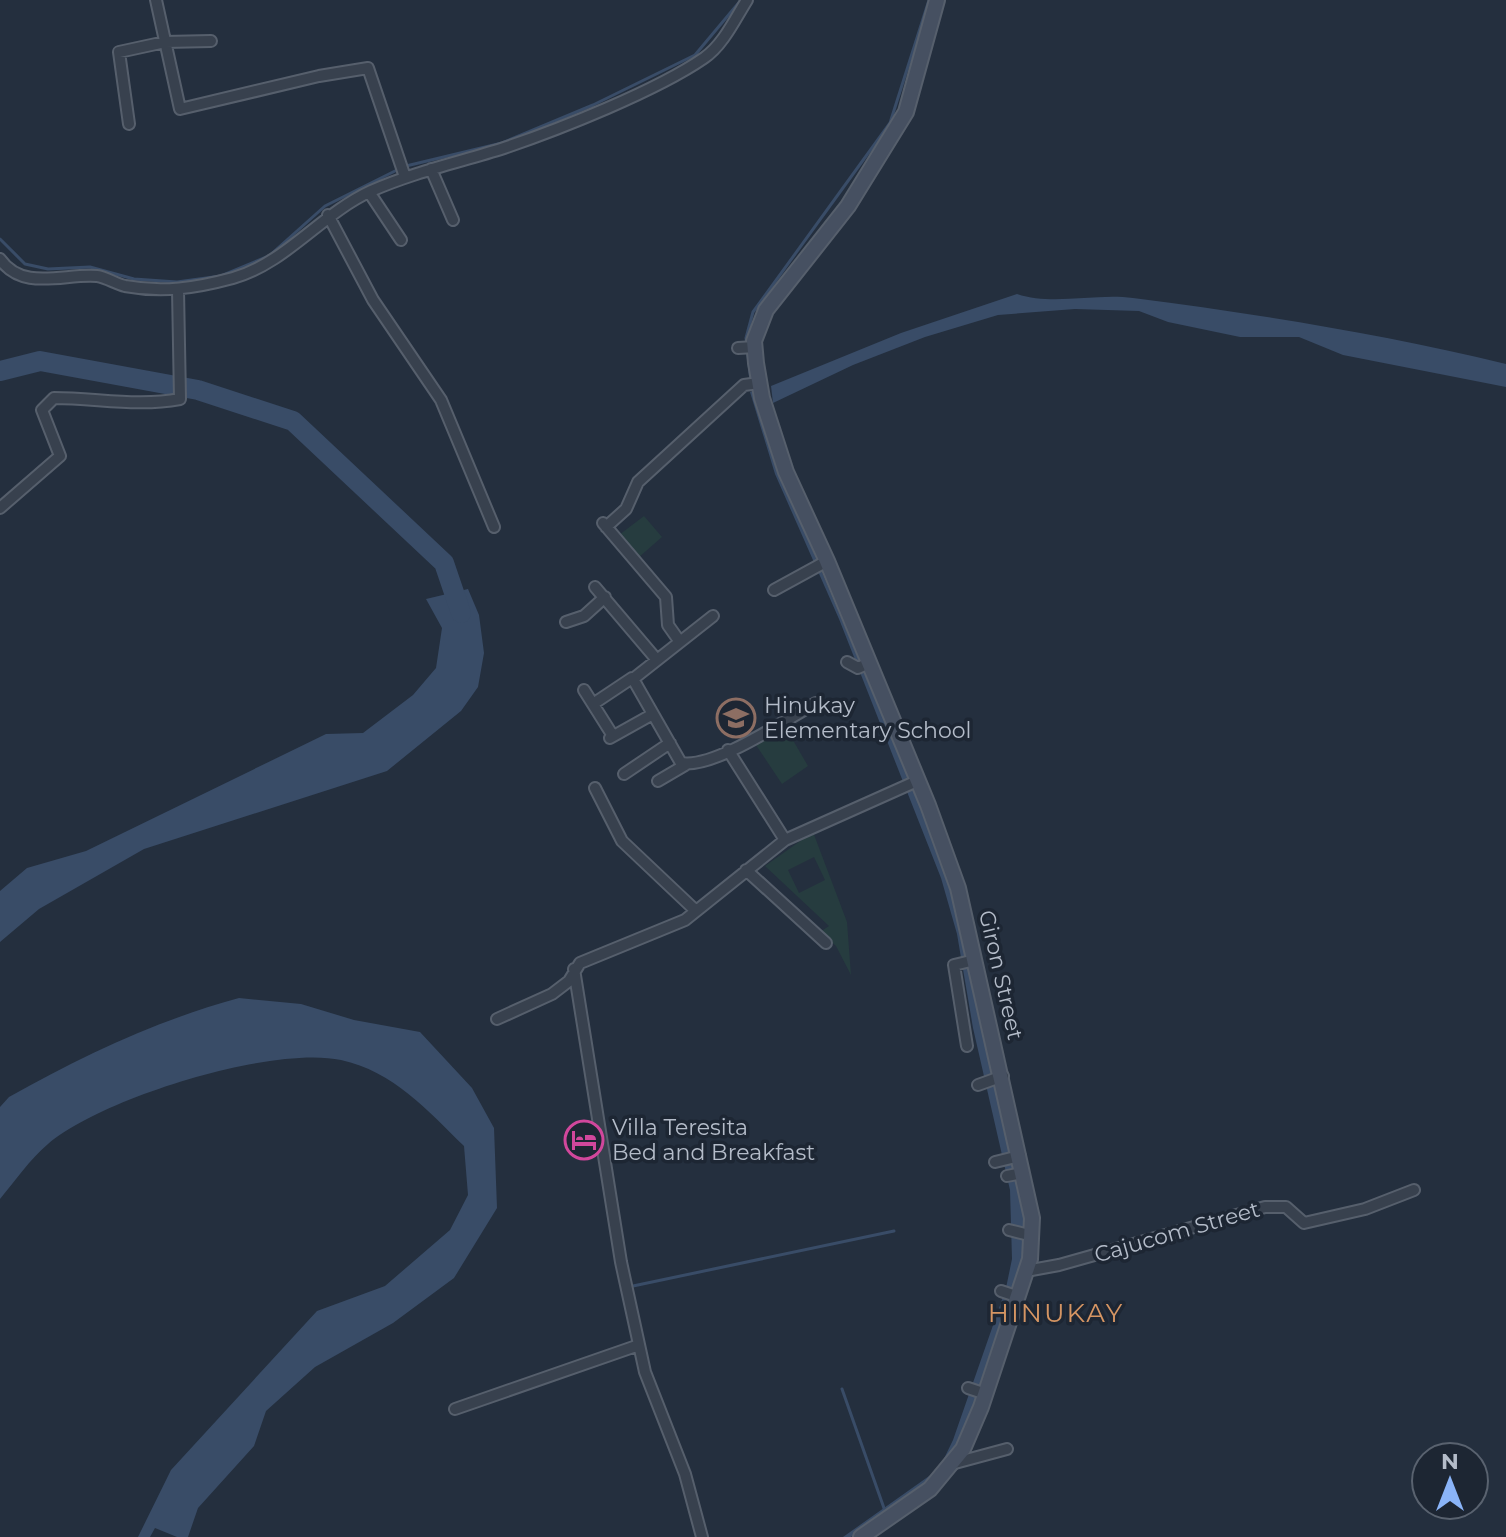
<svg xmlns="http://www.w3.org/2000/svg" width="1506" height="1537" font-family="Montserrat,sans-serif">
<rect width="100%" height="100%" fill="#242f3e"/>
<path fill="#263c3f" fill-rule="evenodd" d="M644 516 662 537 638 558 619 535Z
M783 723 808 766 782 784 752 739Z
M813 832 847 922 851 975 836 946 820 932 829 926 765 866ZM814 857 825 880 799 893 788 870Z"/>
<path fill="#394c67" d="M1017 294C1053 306 1095 293 1133 298 1258 314 1383 334 1506 364V387L1343 355 1299 337H1240L1168 322 1139 311 1075 309 998 315 925 337 853 365 773 403 771 386 901 333Z
M756 390 782 477 948 872 1026 1206 1028 1251 996 1350 958 1447 927 1482 851 1537H843L939 1469 953 1440 1006 1288 1012 1259 1010 1190 973 1028 957 934 941 878 839 619 775 474 750 392Z
M468 589 479 615 484 653 478 687 461 711 387 771 144 849 39 909 0 942V891L27 868 86 851 326 734 363 733 413 695 436 668 442 628 426 599Z
M239 998 301 1004 354 1020 420 1032 472 1088 494 1128 497 1208 454 1278 393 1323 315 1367 266 1411 254 1446 198 1508 188 1537H177L155 1528 150 1537H138L171 1470 317 1311 385 1286 450 1230 468 1195 464 1146C428 1111 393 1071 341 1060 273 1045 101 1098 48 1144 30 1159 15 1181 0 1199V1107L9 1097C82 1056 158 1020 239 998Z"/>
<g fill="none" stroke-linecap="round" stroke-linejoin="round">
<path stroke="#394c67" stroke-width="3" d="M406 166 502 143 593 105 695 55 741 0
M0 239 25 264 48 269 90 267 134 279 177 282 221 276 269 256 325 206 399 169
M751 381 746 338 753 312 890 123 929 0
M633 1286 894 1231
M842 1389 885 1511"/>
<path stroke="#394c67" stroke-width="20" d="M0 371 40 361 198 390 293 421 444 563 461 613"/>
<defs>
<path id="street" d="M156 0 180 109 319 76 368 68 405 177
M129 124 119 52 165 42 211 41
M431 169 453 220
M369 192 401 240
M328 215 373 300 441 400 494 527
M0 259C23 292 65 273 97 276 106 277 116 284 125 286 163 293 196 288 233 278 286 263 321 214 371 191 414 172 460 162 504 148 560 129 656 91 704 58 723 45 735 19 747 0
M738 348 755 347
M0 508 60 456 42 410 54 398C97 398 137 407 180 399L178 290
M603 523 666 597 668 625 680 642
M606 527 626 509 638 482 744 385 759 383
M595 587 657 660
M774 590 827 561
M713 616 633 679 681 763C714 769 785 720 816 703
M566 622 584 616 605 597
M847 662 858 668 869 663
M584 690 613 736
M593 704 632 678
M610 738 653 714
M728 750 785 840
M624 774 670 743
M658 781 687 764
M595 788 622 841 695 910
M746 870 826 943
M574 969 621 1262 645 1372 685 1474 702 1537
M497 1019 552 994 569 981 580 963 685 920 785 840 917 781
M967 1046 954 965 975 960
M978 1085 1003 1076
M995 1162 1020 1156
M1007 1176 1022 1173
M1009 1230 1033 1236
M1026 1271 1059 1265 1265 1207H1286L1304 1223 1365 1209 1414 1190
M1001 1291 1016 1296
M968 1388 986 1394
M455 1409 639 1345
M955 1463 1007 1449"/>
<path id="secondary" d="M861 1537 930 1489 963 1449 981 1407 1030 1259 1032 1218 958 888 928 805 827 561 786 472 762 398 756 363 754 341 766 310 848 206 906 112 937 0"/>
</defs>
<use href="#street" stroke="#565f6c" stroke-width="14"/>
<use href="#secondary" stroke="#565f6c" stroke-width="18"/>
<use href="#street" stroke="#38414e" stroke-width="10"/>
<use href="#secondary" stroke="#465061" stroke-width="14"/>
</g>
<defs>
<symbol id="school-ring" viewBox="-11 -11 22 22"><circle r="9.5" fill="#1d2633" stroke="#8d6e63" stroke-width="1.5"/><path d="M0-5L7-2L0 1L-7-2ZM-4 1L0 2.5L4 1V4Q0 6-4 4Z" fill="#8d6e63"/></symbol>
<symbol id="hotel-ring" viewBox="-11 -11 22 22"><circle r="9.5" fill="#1d2633" stroke="#d1479c" stroke-width="1.5"/><path d="M-6-4.5h1.5V1H6V5H4.5V3h-9V5H-6ZM-4 0a1.8 1.8 0 1 1 3.6 0ZM.5 0V-2.5h3Q6-2.5 6 0Z" fill="#d1479c"/></symbol>
</defs>
<g fill-rule="evenodd">
<use href="#school-ring" x="714" y="696" width="44" height="44"/>
<use href="#hotel-ring" x="562" y="1118" width="44" height="44"/>
</g>
<g text-anchor="middle" dominant-baseline="central" stroke-width="7" stroke-linejoin="round" paint-order="stroke">
<g font-size="22" fill="#b4bcc9" stroke="#1d2633" text-anchor="start">
<text x="764" y="705">Hinukay<tspan x="764" dy="25">Elementary School</tspan></text>
<text x="612" y="1127">Villa Teresita<tspan x="612" dy="25">Bed and Breakfast</tspan></text>
</g>
<g font-size="22" fill="#b4bcc9" stroke="#1d2633">
<text transform="translate(1001 975) rotate(77)">Giron Street</text>
<text transform="translate(1177 1232) rotate(-16)">Cajucom Street</text>
</g>
<g font-size="26" letter-spacing="2" fill="#d59563" stroke="#1d2633">
<text x="1056" y="1313">HINUKAY</text>
</g>
</g>
<g transform="translate(1450 1481)"><circle r="38" fill="#1d2633" stroke="#59626f" stroke-width="2"/>
<path d="M0-6L14 30L0 20L-14 30Z" fill="#8ab4f8"/>
<text y="-12" font-size="22" font-weight="bold" text-anchor="middle" fill="#b4bcc9">N</text>
</g>
</svg>
